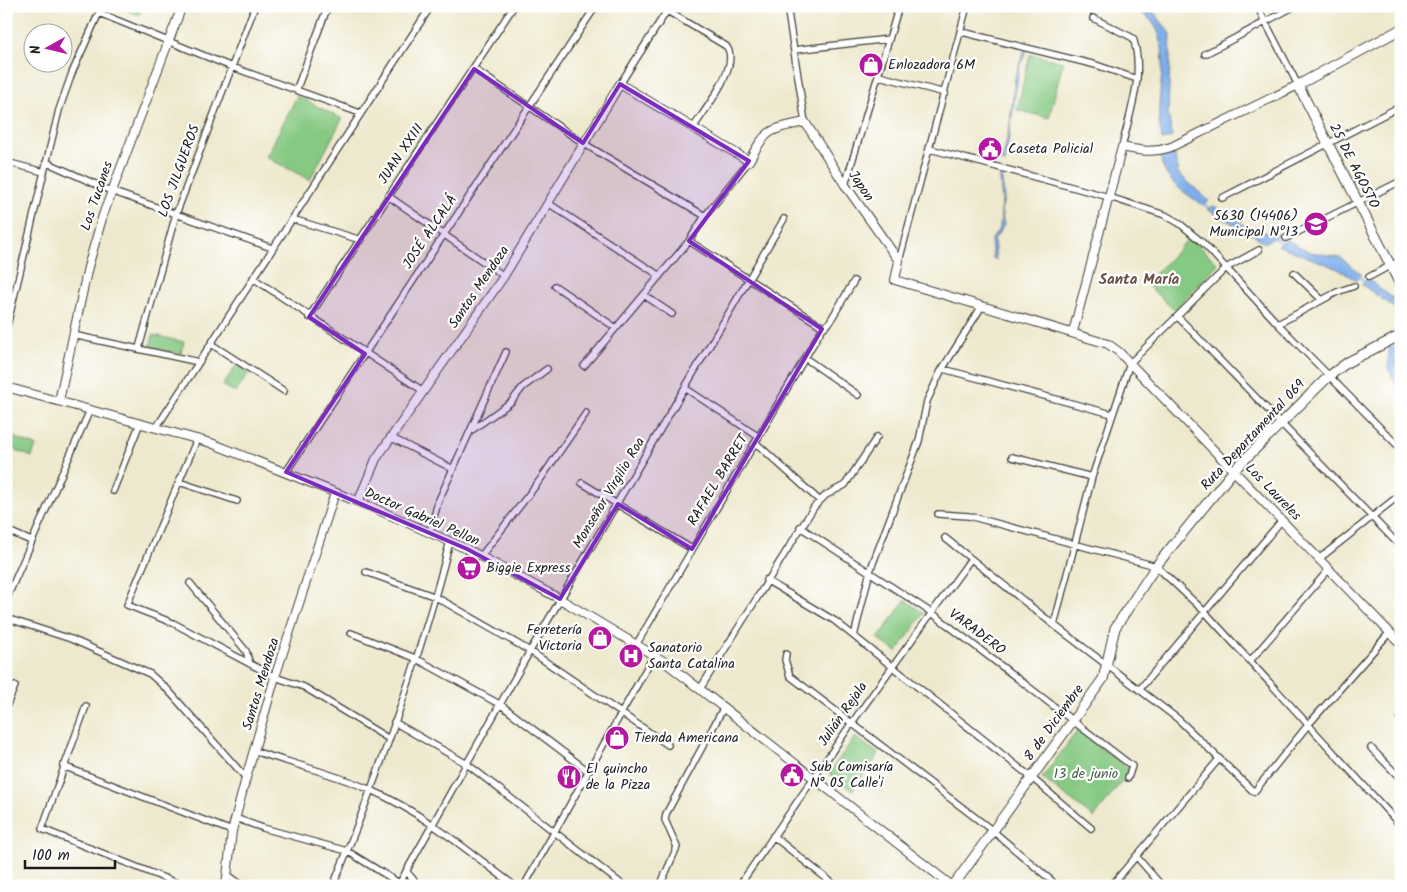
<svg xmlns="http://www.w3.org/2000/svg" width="1407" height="892" font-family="Kalam,sans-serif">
<rect width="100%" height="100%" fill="#fff"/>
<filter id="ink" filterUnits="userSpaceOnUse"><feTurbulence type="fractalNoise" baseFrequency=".02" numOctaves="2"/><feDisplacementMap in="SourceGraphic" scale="10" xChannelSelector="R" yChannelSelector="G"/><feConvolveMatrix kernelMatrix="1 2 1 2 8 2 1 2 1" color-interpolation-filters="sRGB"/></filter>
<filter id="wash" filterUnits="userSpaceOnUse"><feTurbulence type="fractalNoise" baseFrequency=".0096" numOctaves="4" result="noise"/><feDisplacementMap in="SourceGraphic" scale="20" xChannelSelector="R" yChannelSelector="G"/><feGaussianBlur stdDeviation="1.12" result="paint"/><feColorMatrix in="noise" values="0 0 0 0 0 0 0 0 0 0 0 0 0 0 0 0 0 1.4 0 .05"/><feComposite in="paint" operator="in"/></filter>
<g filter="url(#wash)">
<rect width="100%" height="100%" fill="#eee9ce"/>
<path fill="#86c982" stroke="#51724f" d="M125 6H142L139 15 124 9Z
M1030 54 1063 62 1049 118 1017 110Z
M297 96 342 119 310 180 266 157Z
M1190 237 1218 264 1174 310 1146 284Z
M153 335 184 342 181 354 150 347Z
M237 364 249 372 236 393 223 385Z
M13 437 36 446 32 457 9 448Z
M905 600 924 613 897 652 878 639Z
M1078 730 1130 770 1094 818 1042 778Z
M855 737 879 754 852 791 829 773Z"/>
<path fill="#7eaee9" stroke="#4d6582" d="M1126 6H1149L1171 34 1168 112 1172 137 1162 140C1161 133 1159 125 1159 117 1157 77 1181 22 1126 6Z
M1025 49 1027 50 1019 69 1005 163H1002L1010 124 1015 77Z
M1174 151 1178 173 1209 201 1203 205C1185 193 1161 179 1161 156Z
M999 170H1001L1004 199 1001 211 1004 225 994 240 996 260 993 258 991 241 1000 227 1002 201Z
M1214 206 1251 229 1279 235 1264 243 1260 239 1207 209Z
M1287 240 1310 252 1340 257 1362 275 1356 280 1336 268 1277 245Z
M1368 279 1390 296 1401 301V327L1397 329 1398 314 1396 309 1361 284Z
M1398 344C1396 361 1401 377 1401 395L1388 368 1389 348Z"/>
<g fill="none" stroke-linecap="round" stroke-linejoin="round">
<path stroke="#7eaee9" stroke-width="2" d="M1203 204 1211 209
M1272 237 1283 243
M1358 276 1366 282"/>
</g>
</g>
<g filter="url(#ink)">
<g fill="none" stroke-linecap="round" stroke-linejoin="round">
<defs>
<path id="minor" d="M659 6 726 46C742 64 704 111 693 128
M787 6 805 122
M1257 6 1298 85
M99 13 232 67 360 113
M1093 18 1133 38C1145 73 1130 112 1122 147
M962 32 1096 65 1137 79
M794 50 889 39
M1205 54 1295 6
M474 69 583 143 705 216
M879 76 945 93
M620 84 670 6
M297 88 328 6
M930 149 1109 197 1165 215 1179 223 1203 243 1278 324 1401 449
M6 162 44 172
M46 162 111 191 272 248
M845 185 899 6
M388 196 504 276
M1222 198 1401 106
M548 203 660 276
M292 219 361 240
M1286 238 1401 181
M689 241 820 325 822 329
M899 261 967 6
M1294 273 1322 300
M1369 277 1401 260
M253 278 423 391
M555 286 616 328
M644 295 672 314
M309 317 514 6
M1178 317 1401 547
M1278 324 1337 292 1354 286
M6 330 59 110 72 73 102 6
M73 335 199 362
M211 344 284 391
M139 348 176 214 255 6
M805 358 858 395
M584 366 689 241 705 216 749 161
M943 369 1112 414
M685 388 759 437
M156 428 431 6
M472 430 511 402 523 387 547 369
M390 437 453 469
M197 439 127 605 173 623 275 677 304 687 389 739
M756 443 820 501
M1012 457 1092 477
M286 472 596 6
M179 482 237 501
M582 483 692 549
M113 491 140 423
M938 514 969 516 1156 566 1205 612 1401 826
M800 527 932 613 1132 766 1128 778
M6 530 31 541
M430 532 438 502 506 352
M945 538 1054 625 1178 719 1254 792 1308 725 1390 632
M481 556 540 480 586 413
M1320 558 1401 494
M366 572 436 597 530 651 668 745
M766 580 835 621 1032 778 1091 828
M190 583 246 651 250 664
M6 600 90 410
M6 618 71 639 150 674 168 690 246 778
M1054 625 1092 477 1130 363 1226 268 1259 250
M351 633 415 658 501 705 588 771
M854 636 870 571 919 441 927 401 941 371 982 306
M636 645 822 329 829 323 854 281
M786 654 785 660 790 676 993 831 1052 881
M1250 661 1330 568
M700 689 814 507 826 495 845 485 877 437
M1139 690 1282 520
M86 706 42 829 184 886
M6 707 15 686
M1400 719 1401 718
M394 722 467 764 624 886
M1371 748 1401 779
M254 751C293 764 336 774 373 791 425 814 469 852 515 886
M63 766 232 831
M235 818 263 828 347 851 399 883
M773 836 836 886
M1136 856 1162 886
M406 871 419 886
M228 875 243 886
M37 886H43
M333 886C379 774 420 659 450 541
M398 886 530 651 784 219
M524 886 654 655
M660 886 677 847 665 820 666 814 724 707
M739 886 851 724 970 560
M1111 886 1219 759"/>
<path id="tertiary" d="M1073 332 1122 147C1140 151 1154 153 1171 147L1298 85
M6 387 211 443 369 506 467 549 560 599 665 662 952 886
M59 401 88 267 103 215 182 6
M358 502 376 459 504 276 620 84 749 161C767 128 769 130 805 122L845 185 899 261 895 280 1108 344 1119 352 1401 644
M226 886 232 831 246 778 275 677 335 493"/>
<path id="secondary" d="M1401 29 1298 85 1401 286
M953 886 1103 679 1115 628 1156 566 1234 470 1329 376 1348 362 1401 335"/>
</defs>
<use href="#minor" stroke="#3c3b37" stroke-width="8"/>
<use href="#tertiary" stroke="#3c3b37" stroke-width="10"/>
<use href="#secondary" stroke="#3c3b37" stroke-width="11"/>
<use href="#minor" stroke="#fff" stroke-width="5.5"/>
<use href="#tertiary" stroke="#fff" stroke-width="8"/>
<use href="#secondary" stroke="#fff" stroke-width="9"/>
</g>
</g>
<path fill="#7b2cbf" fill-opacity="0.2" stroke="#7b2cbf" stroke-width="4" stroke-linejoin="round" d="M474 69 583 143 620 84 749 161 689 241 822 329 692 549 618 504 560 599 467 549 286 472 365 354 309 317Z"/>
<defs>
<symbol id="shop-disc" viewBox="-11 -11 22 22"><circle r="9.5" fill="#b5179e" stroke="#fff"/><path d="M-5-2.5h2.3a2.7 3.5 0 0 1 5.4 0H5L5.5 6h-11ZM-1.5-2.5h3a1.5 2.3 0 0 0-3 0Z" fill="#fff"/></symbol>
<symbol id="civic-disc" viewBox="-11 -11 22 22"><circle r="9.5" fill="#b5179e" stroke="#fff"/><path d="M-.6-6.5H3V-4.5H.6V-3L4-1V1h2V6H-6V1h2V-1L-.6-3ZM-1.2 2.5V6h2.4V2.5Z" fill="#fff"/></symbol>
<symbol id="school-disc" viewBox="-11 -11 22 22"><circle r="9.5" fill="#b5179e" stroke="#fff"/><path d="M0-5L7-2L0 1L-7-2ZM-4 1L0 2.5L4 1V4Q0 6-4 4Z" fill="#fff"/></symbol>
<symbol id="supermarket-disc" viewBox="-11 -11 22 22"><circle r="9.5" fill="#b5179e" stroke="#fff"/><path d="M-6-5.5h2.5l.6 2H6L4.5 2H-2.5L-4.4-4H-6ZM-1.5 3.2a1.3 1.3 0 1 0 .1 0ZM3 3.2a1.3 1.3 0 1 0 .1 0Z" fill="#fff"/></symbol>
<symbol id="hospital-disc" viewBox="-11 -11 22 22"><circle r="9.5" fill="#b5179e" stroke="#fff"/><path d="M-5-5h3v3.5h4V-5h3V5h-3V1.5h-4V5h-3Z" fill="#fff"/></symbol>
<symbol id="restaurant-disc" viewBox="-11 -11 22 22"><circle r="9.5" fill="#b5179e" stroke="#fff"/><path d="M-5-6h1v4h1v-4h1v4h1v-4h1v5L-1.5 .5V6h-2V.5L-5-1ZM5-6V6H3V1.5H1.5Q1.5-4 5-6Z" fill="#fff"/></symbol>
</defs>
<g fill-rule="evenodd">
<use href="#shop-disc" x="857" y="51" width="28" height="28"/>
<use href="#civic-disc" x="976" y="135" width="28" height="28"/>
<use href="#school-disc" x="1302" y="210" width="28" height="28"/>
<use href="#supermarket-disc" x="455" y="554" width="28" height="28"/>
<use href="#shop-disc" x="586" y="624" width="28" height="28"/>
<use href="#hospital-disc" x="617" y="642" width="28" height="28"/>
<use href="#shop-disc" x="603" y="724" width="28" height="28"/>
<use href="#civic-disc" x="778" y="761" width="28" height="28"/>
<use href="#restaurant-disc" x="555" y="763" width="28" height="28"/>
</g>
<g text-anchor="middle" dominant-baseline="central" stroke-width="4.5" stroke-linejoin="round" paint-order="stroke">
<g font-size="14" fill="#1c1c1c" stroke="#fff" text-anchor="start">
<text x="888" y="65">Enlozadora 6M</text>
<text x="1008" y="149">Caseta Policial</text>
<text x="1298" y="216" text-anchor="end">5630 (14406)<tspan x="1298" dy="16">Municipal Nº13</tspan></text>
<text x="486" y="568">Biggie Express</text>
<text x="582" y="630" text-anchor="end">Ferretería<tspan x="582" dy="16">Victoria</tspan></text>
<text x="648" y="648">Sanatorio<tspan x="648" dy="16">Santa Catalina</tspan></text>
<text x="634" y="738">Tienda Americana</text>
<text x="810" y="767">Sub Comisaría<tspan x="810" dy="16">N° 05 Calle'i</tspan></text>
<text x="586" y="769">El quincho<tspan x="586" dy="16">de la Pizza</tspan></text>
</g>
<g font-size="14" fill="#1c1c1c" stroke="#fff">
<text transform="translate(401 154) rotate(-56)">JUAN XXIII</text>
<text transform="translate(1354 166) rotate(63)">25 DE AGOSTO</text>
<text transform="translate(179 171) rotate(-70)">LOS JILGUEROS</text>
<text transform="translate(861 186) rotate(56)">Japon</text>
<text transform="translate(97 196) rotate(-71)">Los Tucanes</text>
<text transform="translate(430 232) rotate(-56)">JOSÉ ALCALÁ</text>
<text transform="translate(479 287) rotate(-56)">Santos Mendoza</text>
<text transform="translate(1253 435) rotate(-47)">Ruta Departamental 069</text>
<text transform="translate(718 480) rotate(-59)">RAFAEL BARRET</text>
<text transform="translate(1273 492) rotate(46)">Los Laureles</text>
<text transform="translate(609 493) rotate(-59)">Monseñor Virgilio Roa</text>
<text transform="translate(422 517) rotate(24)">Doctor Gabriel Pellon</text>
<text transform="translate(977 632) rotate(37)">VARADERO</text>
<text transform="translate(261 684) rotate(-73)">Santos Mendoza</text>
<text transform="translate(843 714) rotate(-55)">Julián Rejala</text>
<text transform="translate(1054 723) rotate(-54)">8 de Diciembre</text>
</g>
<g font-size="14" fill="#466145" stroke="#fff">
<text x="1086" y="774">13 de junio</text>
</g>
<g font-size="15" font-weight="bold" fill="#6b4f46" stroke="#fff">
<text x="1139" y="280">Santa María</text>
</g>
</g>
<rect width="1407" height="892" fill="none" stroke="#fff" stroke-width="25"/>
<g transform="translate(48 48) rotate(262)"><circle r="24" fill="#ffffff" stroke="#a4a4a4"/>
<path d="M0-4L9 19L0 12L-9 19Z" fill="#b5179e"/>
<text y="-8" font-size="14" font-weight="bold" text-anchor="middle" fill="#1c1c1c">N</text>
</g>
<path d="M25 860v8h90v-8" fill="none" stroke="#1c1c1c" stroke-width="2.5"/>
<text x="32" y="860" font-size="15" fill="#1c1c1c" stroke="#ffffff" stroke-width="4" paint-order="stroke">100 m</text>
</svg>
